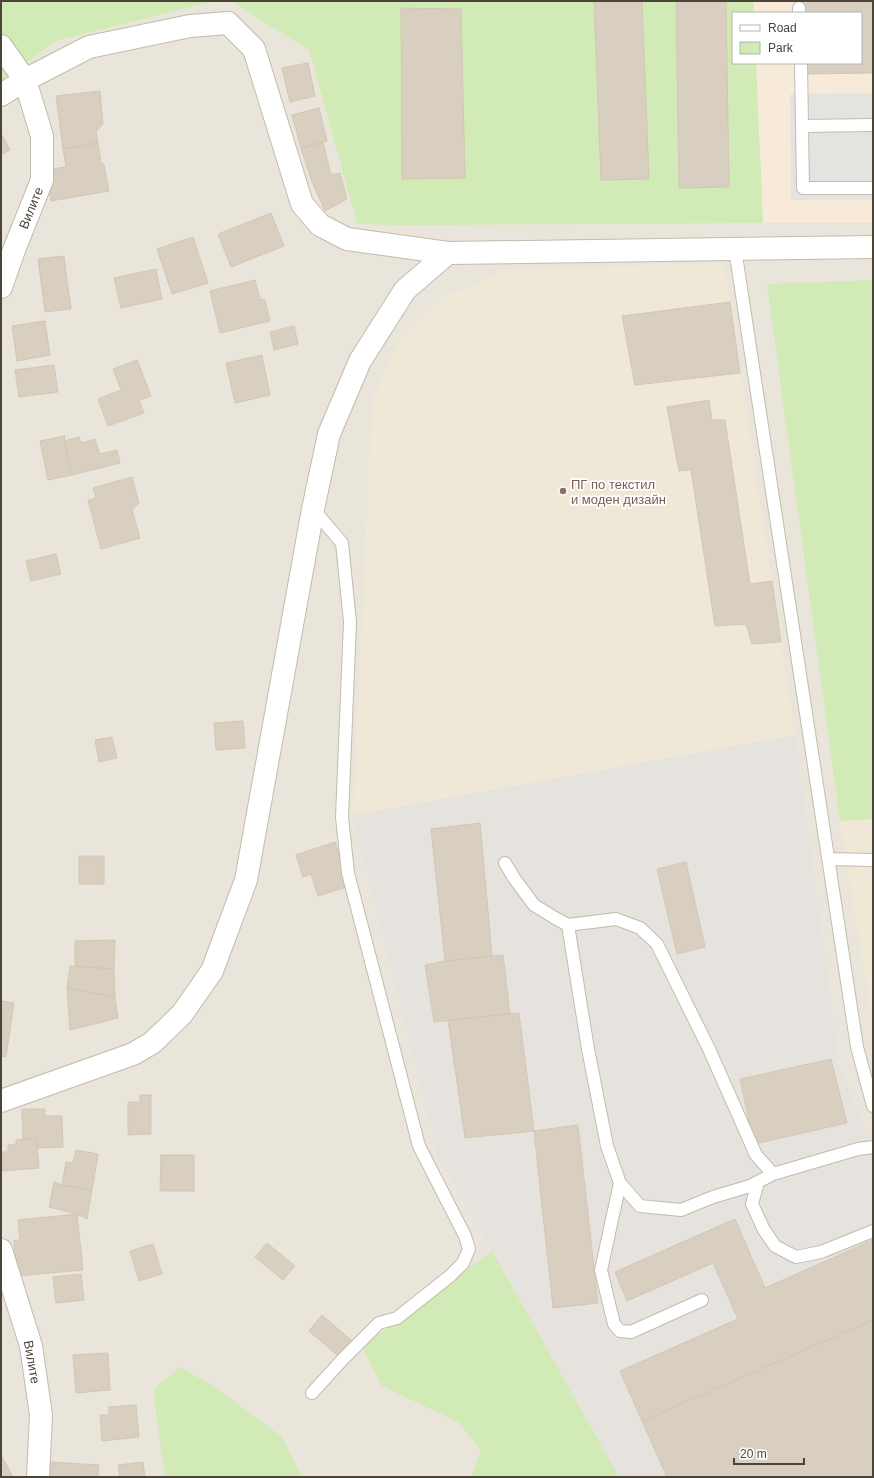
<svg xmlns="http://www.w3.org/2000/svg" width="874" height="1478" font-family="Arial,sans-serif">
<rect width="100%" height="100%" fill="#f6f3ec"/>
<path fill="#eae5da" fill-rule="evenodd" d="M216 1H230L309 50 357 224 401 1H873V1477H1V81L56 41ZM733 13H861V63H733Z"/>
<path fill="#f7ead8" d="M753 1H873V223H763L756 63H861V13H754Z"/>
<path fill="#e6e2dd" d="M795 735 839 1067 873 1149V1477H619L438 1155 353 815Z"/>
<path fill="#efe8d6" d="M724 263 795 735 353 815 372 401 399 340 445 297 504 270Z
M873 819V1024L840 821Z"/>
<path fill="#d2eab5" d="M1 1H216L56 41 1 81Z
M230 1H753L754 13H733V63H756L763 223 401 225 357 224 309 50Z
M873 280V819L840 821 767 284Z
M492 1251 619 1477H471L481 1450 458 1422 382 1386 362 1347Z
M180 1367 215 1387 282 1437 302 1477H165L153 1390Z"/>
<path fill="#e5e3e0" d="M873 93V200H791L790 94Z"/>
<path fill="#d8cfc1" stroke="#d3c7b4" d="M594 1H642L649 179 601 180Z
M676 1H726L729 187 679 188Z
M803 1H873V73L805 74 804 63H861V13H803Z
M401 8 461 9 465 178 402 179Z
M308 63 315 96 290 102 282 68Z
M100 91 103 124 96 131 98 143 63 149 56 96Z
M319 108 327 141 301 148 292 115Z
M1 133 10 150 1 155Z
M323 142 331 175 340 173 347 199 325 211 312 182 301 148Z
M98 143 101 162 104 165 109 191 51 201 46 170 66 167 63 149Z
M271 213 284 246 231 267 218 234Z
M193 237 208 283 172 294 157 249Z
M64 256 71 309 45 312 38 259Z
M156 269 162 299 121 308 114 278Z
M255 280 260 299 265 300 270 321 220 333 210 291Z
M730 302 740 373 635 385 622 316Z
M45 321 50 355 17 361 12 326Z
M294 326 298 344 274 350 270 332Z
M262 355 270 395 235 403 226 363Z
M137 360 151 396 139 400 144 413 108 426 98 399 121 390 113 369Z
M54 365 58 392 19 397 15 370Z
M709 400 712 420H725L750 584 772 581 781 642 752 644 746 624 715 626 691 470 679 471 667 407Z
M65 436 64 441 72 475 48 480 40 441Z
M79 437 81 443 95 439 100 454 117 450 120 463 72 475 64 441Z
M132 477 139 503 132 510 140 538 101 549 88 500 96 498 93 488Z
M56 554 61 574 31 581 26 561Z
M243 721 245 748 216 750 214 723Z
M112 737 117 758 99 762 95 740Z
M480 823 492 956 445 961 431 829Z
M335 842 349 886 318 896 311 874 303 877 296 855Z
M79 856H104V884H79Z
M686 862 705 947 677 954 657 869Z
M115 940 114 969 75 966V941Z
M503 955 510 1014 434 1022 425 965 445 961Z
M70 966 114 969 115 997 67 988Z
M67 988 115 997 118 1018 70 1030Z
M1 1001 14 1003 6 1057 1 1056Z
M519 1013 534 1131 465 1138 448 1020Z
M831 1059 847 1123 754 1144 740 1079Z
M140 1095H151V1134L128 1135V1102H140Z
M22 1109H45V1116H62L63 1147 37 1148 36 1138 23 1139Z
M578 1125 598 1303 553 1308 534 1131Z
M36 1138 39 1168 2 1171 1 1152H8V1145L16 1144V1140Z
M76 1150 98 1154 92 1190 62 1185 66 1162 73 1163Z
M161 1155H194V1191H160Z
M54 1182 62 1185 92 1190 87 1219 77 1214 49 1207Z
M77 1214 83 1270 17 1276 14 1240H20L18 1220Z
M735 1219 765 1288 873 1240V1320L642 1421 620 1371 738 1319 713 1263 627 1301 615 1272Z
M267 1243 295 1266 283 1280 255 1257Z
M153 1244 162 1274 139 1281 130 1251Z
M81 1274 84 1300 56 1303 53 1277Z
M322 1315 352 1341 338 1356 309 1331Z
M873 1320V1477H667L642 1421Z
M108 1353 110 1390 76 1393 73 1355Z
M136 1405 139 1437 102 1441 100 1415H109V1407Z
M1 1455 13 1477H1Z
M50 1462 99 1465 98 1477H49Z
M143 1462 145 1477H120L118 1465Z"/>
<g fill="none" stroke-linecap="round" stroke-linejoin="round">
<defs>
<path id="lane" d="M799 8V13
M801 63 802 126
M873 125 802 126 803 188H873
M735 249 857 1047 873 1106
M828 859 873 860
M505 863 514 878 534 905 555 918 568 925 616 919 640 928 657 944 709 1049 756 1155 773 1174
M568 925 588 1049 607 1146 620 1183 640 1206 681 1210 713 1197 750 1186 773 1174 858 1149 873 1147
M758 1182 752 1204 764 1230 775 1246 796 1257 821 1252 873 1231
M620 1183 601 1270 614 1324 620 1331 631 1332 702 1300
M312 1393 343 1359 379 1323 397 1318 450 1276 463 1263 469 1249 465 1236 419 1146 348 873 342 817 350 622 342 543 313 509"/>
<path id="street" d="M1 46 25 80 42 136V180L14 250 1 287
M1 95 25 80 89 47 190 26 228 23 254 49 302 204 320 225 347 239 448 253
M1 1101 133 1054 152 1043 182 1014 212 971 246 880 313 509 329 434 360 361 405 290 448 253 873 247
M1 1250 31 1346 41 1415 38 1477"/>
</defs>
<use href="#lane" stroke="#c2bbae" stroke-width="14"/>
<use href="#street" stroke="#c2bbae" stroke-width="24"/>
<use href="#lane" stroke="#fff" stroke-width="12"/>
<use href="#street" stroke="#fff" stroke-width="22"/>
</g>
<circle fill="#8d6e63" stroke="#fff" stroke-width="1.5" cx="563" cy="491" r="4"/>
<g text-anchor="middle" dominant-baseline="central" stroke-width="3.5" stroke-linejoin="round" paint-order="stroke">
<g font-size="13" fill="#4b4439" stroke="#fff">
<text transform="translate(31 208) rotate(-68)">Вилите</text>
<text transform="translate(32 1362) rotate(80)">Вилите</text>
</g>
<g font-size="13" fill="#785e54" stroke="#fff" text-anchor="start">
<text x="571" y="484">ПГ по текстил<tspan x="571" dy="15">и моден дизайн</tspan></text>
</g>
</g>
<rect width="874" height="1478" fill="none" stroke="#4b4439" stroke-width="4"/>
<rect x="732" y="12" width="130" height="52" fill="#ffffff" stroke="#b7b4b0"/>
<rect x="740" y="25" width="20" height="6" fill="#ffffff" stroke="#b7b4b0"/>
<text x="768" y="32" font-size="12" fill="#4b4439">Road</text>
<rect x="740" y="42" width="20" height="12" fill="#d2eab5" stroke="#b7b4b0"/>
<text x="768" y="52" font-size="12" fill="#4b4439">Park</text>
<path d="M734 1458v6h70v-6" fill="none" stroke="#4b4439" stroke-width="2"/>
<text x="740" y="1458" font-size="12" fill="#4b4439" stroke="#ffffff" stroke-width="3" paint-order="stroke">20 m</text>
</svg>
